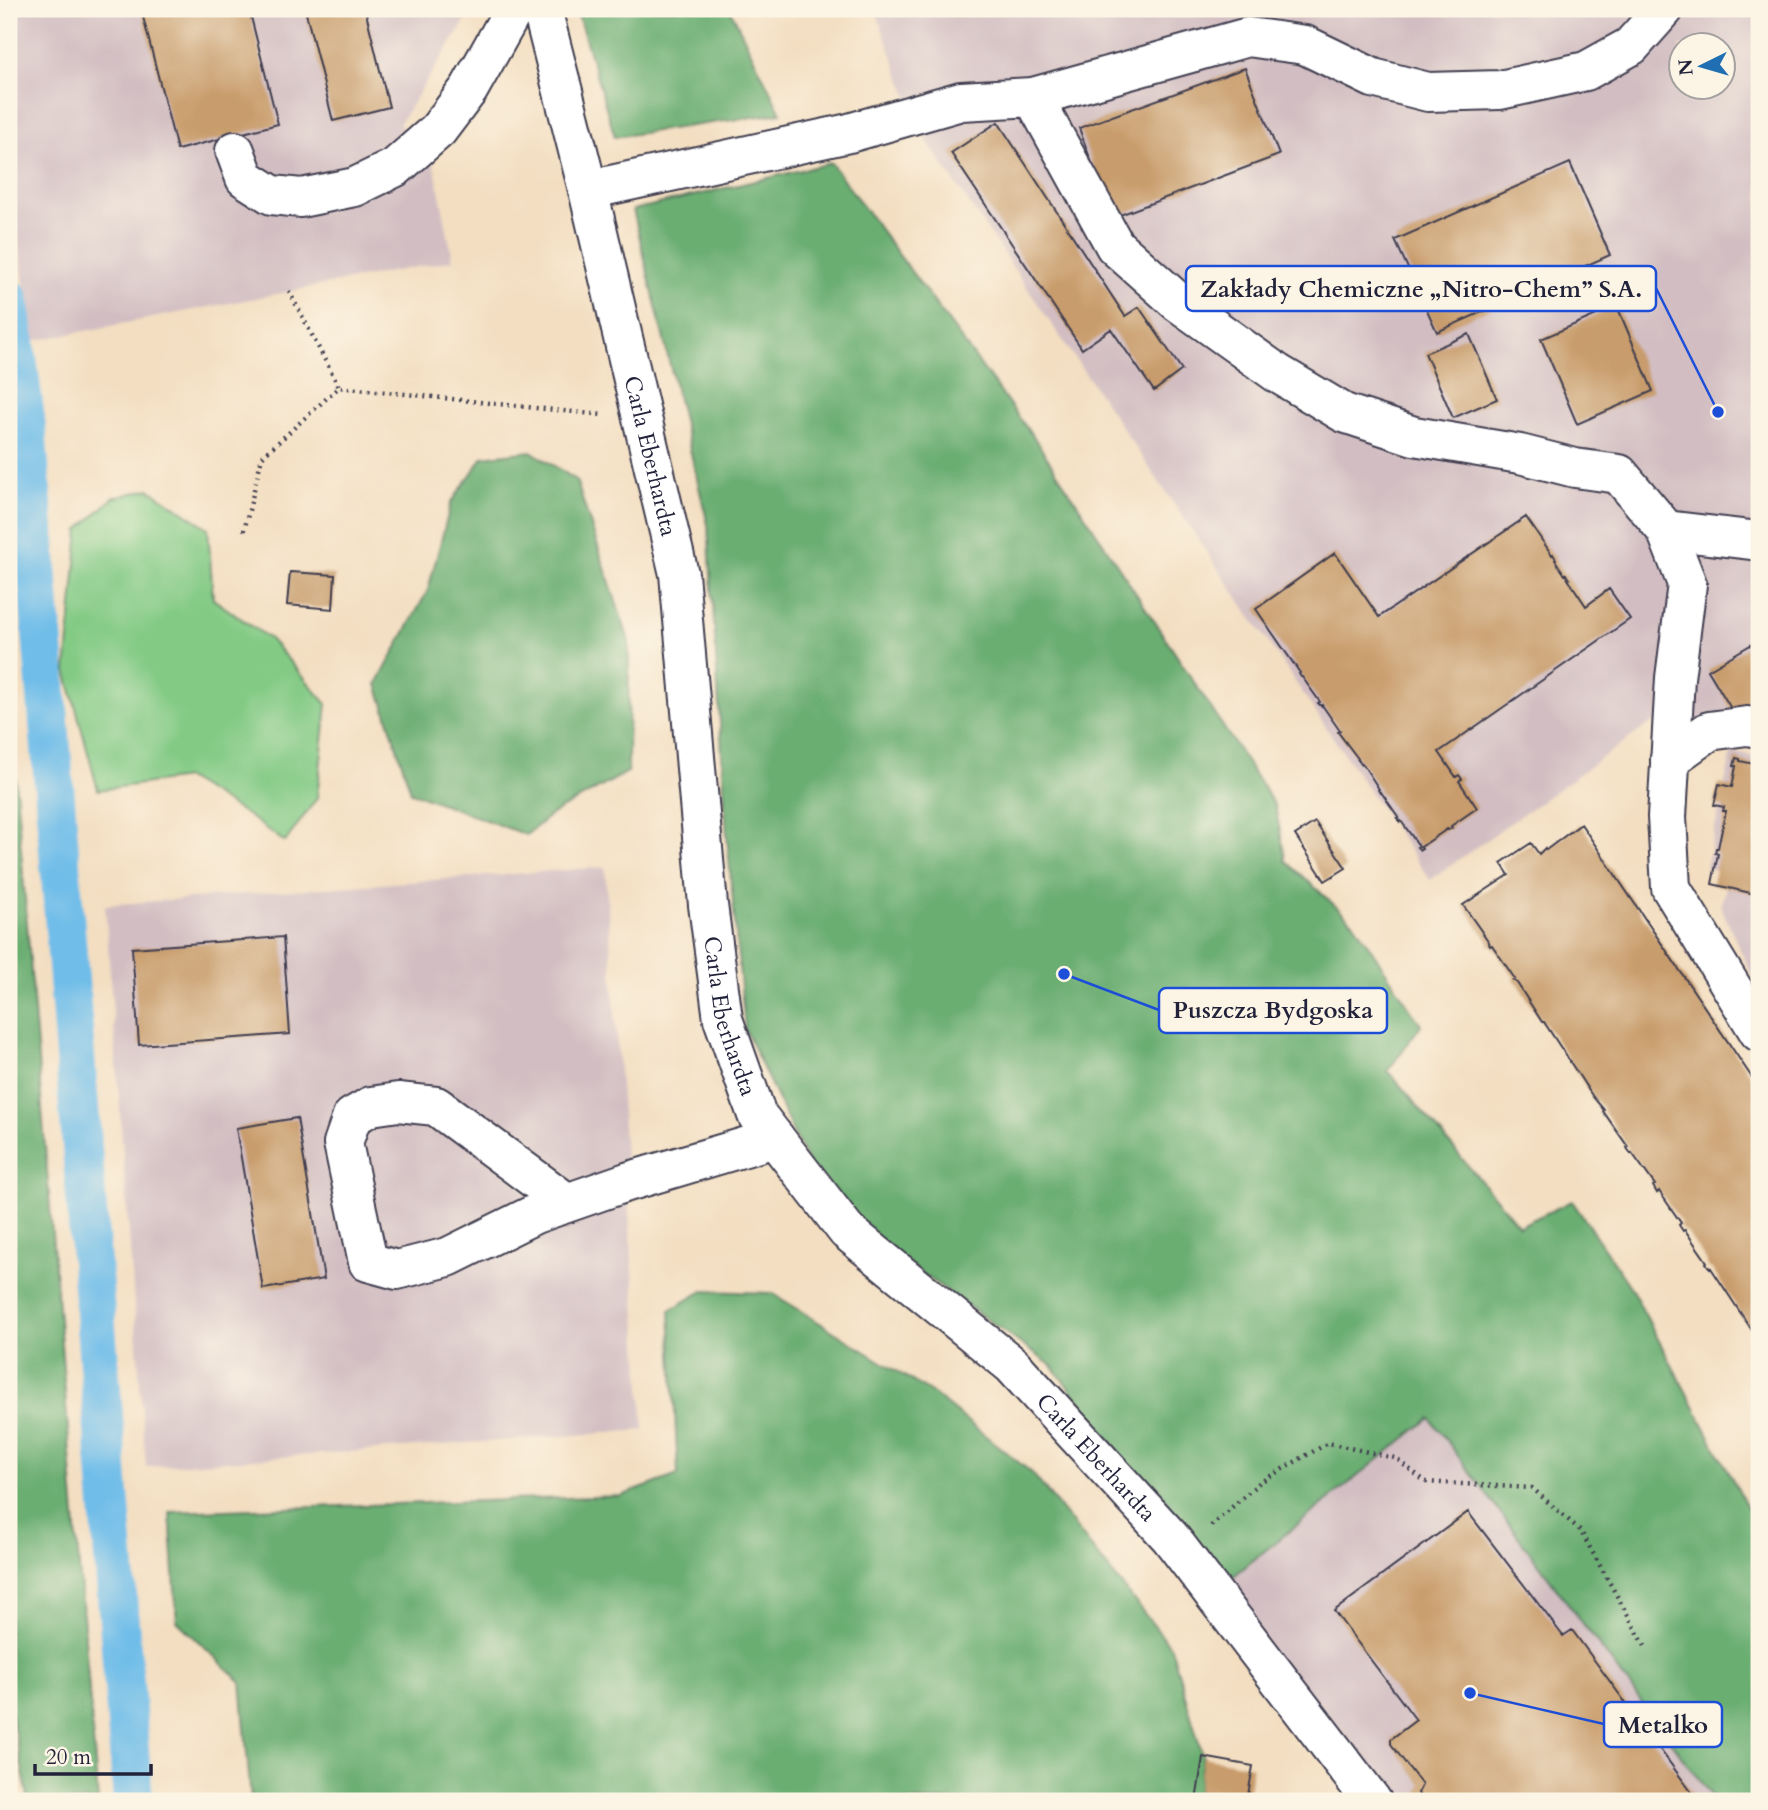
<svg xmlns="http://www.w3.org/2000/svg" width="1768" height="1810" font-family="Cardo,serif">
<rect width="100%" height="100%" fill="#fcf5e5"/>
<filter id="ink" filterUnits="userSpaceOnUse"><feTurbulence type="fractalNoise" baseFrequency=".0143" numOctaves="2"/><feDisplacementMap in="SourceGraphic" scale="14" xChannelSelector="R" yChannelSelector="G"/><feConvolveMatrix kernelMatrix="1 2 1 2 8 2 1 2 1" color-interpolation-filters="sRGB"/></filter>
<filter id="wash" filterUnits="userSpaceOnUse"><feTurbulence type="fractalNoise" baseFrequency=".00686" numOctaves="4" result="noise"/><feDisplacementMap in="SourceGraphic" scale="28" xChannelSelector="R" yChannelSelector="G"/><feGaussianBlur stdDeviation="1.57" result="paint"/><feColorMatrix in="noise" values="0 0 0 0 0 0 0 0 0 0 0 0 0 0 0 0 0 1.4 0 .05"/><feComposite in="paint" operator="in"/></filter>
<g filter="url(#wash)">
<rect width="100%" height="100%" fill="#f3dec1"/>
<path fill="#d2bec2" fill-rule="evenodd" d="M9 9H473L399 124 434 164 453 260 33 341 9 182Z
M875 9H1759V736L1651 723 1430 880 927 141 898 72ZM1680 46H1722V88H1680Z
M1732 752 1759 758V991L1721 908 1729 873 1706 868Z
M605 867 644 1430 146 1467 105 905Z
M1430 1418 1715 1801H1388L1221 1586Z"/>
<path fill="#83ca85" stroke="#527660" stroke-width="2" d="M149 489 208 528 213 599 270 639 327 704 317 798 285 842 244 813 186 778 98 790 66 671 79 530 113 498Z"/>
<path fill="#6aae72" stroke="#466856" stroke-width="2" d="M576 9H730L781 113 615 137Z
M831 163 1035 439 1275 806 1286 861 1354 923 1421 1025 1388 1071 1519 1226 1572 1201 1631 1288 1759 1529V1801H1715L1430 1418 1221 1586 1052 1366 828 1206 745 1030 727 838 708 525 633 210Z
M531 451 576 480 629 641 628 772 552 814 526 835 411 792 377 684 428 590 451 503 483 457Z
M9 701 98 1800V1801H29L9 1706Z
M703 1291 772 1293 933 1394 1032 1473 1171 1647 1203 1757 1196 1801H251L241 1682 177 1621 170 1512 621 1496 678 1475 670 1310Z"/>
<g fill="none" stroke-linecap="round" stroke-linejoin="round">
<path stroke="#6fbde9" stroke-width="40" d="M9 299 26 427 133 1801"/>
</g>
<g id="blocks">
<path fill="#c89c6c" d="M141 9H249L278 124 177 150Z
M305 9H365L389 107 333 121Z
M1245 68 1279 155 1112 218 1079 128Z
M998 122 1125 316 1139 307 1182 370 1154 391 1111 329 1082 349 951 153Z
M1570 163 1610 255 1437 332 1395 240Z
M1617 306 1653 391 1577 424 1541 339Z
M1469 334 1497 399 1453 418 1425 353Z
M1526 517 1552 555 1553 554 1556 559 1555 560 1565 575 1566 574 1569 579H1568L1586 606 1609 589 1630 619 1439 752 1456 777 1459 775 1462 779 1459 781 1477 808 1451 826 1452 828 1448 830 1447 829 1421 847 1422 849 1420 850 1417 847 1419 846 1401 821 1400 822 1397 818H1399L1381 792 1380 793 1378 790 1379 789 1362 763 1361 764 1358 760H1359L1338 732 1340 731 1322 705 1321 706 1318 703 1320 702 1302 677H1301L1299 674 1300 673 1256 609 1335 553 1379 617Z
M290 572 335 575 333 609 287 605Z
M1759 640V710L1739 722 1708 670Z
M1736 758 1740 759V761L1759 765V895L1712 884 1718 854 1715 853 1716 848H1718L1726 811H1723L1724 807 1714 805 1719 784 1732 787 1736 766H1734Z
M1315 822 1346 868 1325 881 1295 835Z
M1581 824 1759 1088V1341L1711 1268 1710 1269 1706 1263 1707 1262 1685 1230 1683 1231 1679 1225 1681 1223 1659 1191 1657 1193 1653 1186 1655 1185 1632 1153 1631 1154 1627 1148 1628 1147 1603 1111 1604 1110 1593 1097 1544 1022H1542L1517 983 1513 980 1515 979 1492 945 1490 946 1488 942H1489L1463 905 1509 875 1501 863 1531 843 1539 854 1545 848 1546 850Z
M283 937 290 1034 139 1045 132 948Z
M297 1118 324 1279 263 1289 236 1128Z
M1468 1512 1563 1636 1572 1630 1698 1801H1434L1430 1796 1422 1801 1418 1793 1422 1785 1391 1744V1739L1416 1720 1334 1611Z
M1203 1757 1253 1766 1247 1801H1196Z"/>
</g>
</g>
<g filter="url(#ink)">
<use href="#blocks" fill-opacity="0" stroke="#413e4f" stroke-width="2"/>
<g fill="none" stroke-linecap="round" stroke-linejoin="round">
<defs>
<g id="minor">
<path id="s1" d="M542 9 588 190 679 574 708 905 723 1019 757 1115 847 1231 1012 1365 1170 1537 1372 1801"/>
<path d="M1033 97 1248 37 1305 45 1373 78 1428 92 1500 90 1586 71 1631 46 1664 9"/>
<path d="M235 151 245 178 272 195 301 198 355 187 396 167 438 130 469 89 514 9"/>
<path d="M588 190 849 133 961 101 1033 97 1115 246 1179 303 1277 373 1344 413 1414 436 1520 454 1575 468 1619 474 1666 530 1687 584 1675 678 1667 817 1671 888 1759 1032"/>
<path d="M1666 530 1759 541"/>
<path d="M1670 759 1709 731 1747 726 1759 728"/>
<path d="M567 1203 436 1106 398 1102 371 1106 352 1117 343 1143 368 1262 397 1270 448 1257 535 1214 627 1182 775 1138"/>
</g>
</defs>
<use href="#minor" stroke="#413e4f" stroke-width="42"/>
<path stroke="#413e4f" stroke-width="4.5" stroke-dasharray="2 5" stroke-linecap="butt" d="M289 291 339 387
M244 531 262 457 339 387 602 415
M1211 1526 1260 1482 1328 1443 1395 1458 1426 1482 1532 1488 1580 1530 1645 1646"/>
<use href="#minor" stroke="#fff" stroke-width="38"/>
</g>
</g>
<g text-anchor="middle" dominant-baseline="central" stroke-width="7" stroke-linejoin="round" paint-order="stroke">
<g font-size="23" fill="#22223b" stroke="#fcf5e5">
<text stroke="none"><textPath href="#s1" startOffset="460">Carla Eberhardta</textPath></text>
<text stroke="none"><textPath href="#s1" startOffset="1027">Carla Eberhardta</textPath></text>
<text stroke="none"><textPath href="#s1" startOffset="1615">Carla Eberhardta</textPath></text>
</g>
</g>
<path fill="none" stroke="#1d4ed8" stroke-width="2.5" d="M1718 412L1656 288M1064 974L1159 1010M1470 1693L1604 1724"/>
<g fill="#1d4ed8" stroke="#fcf5e5" stroke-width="2.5">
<circle cx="1718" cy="412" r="7"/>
<circle cx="1064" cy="974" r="7"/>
<circle cx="1470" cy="1693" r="7"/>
</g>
<g fill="#fcf5e5" stroke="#1d4ed8" stroke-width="2.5">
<rect x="1186" y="266" width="470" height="45" rx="7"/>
<rect x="1159" y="988" width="228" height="45" rx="7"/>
<rect x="1604" y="1702" width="118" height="45" rx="7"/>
</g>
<g font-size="24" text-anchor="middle" font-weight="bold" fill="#22223b">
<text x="1421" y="297">Zakłady Chemiczne „Nitro-Chem” S.A.</text>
<text x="1273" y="1018">Puszcza Bydgoska</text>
<text x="1663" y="1733">Metalko</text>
</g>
<rect width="1768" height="1810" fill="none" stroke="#fcf5e5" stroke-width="35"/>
<g transform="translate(1702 66) rotate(265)"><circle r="33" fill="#fcf5e5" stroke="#a5a1a1" stroke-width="2"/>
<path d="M0-5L12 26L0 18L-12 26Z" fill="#1f6fb2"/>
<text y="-10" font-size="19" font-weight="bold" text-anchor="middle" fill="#22223b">N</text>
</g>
<path d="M35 1764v10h116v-10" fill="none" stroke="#22223b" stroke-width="3.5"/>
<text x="46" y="1764" font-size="21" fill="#22223b" stroke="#fcf5e5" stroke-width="5" paint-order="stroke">20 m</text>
</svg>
